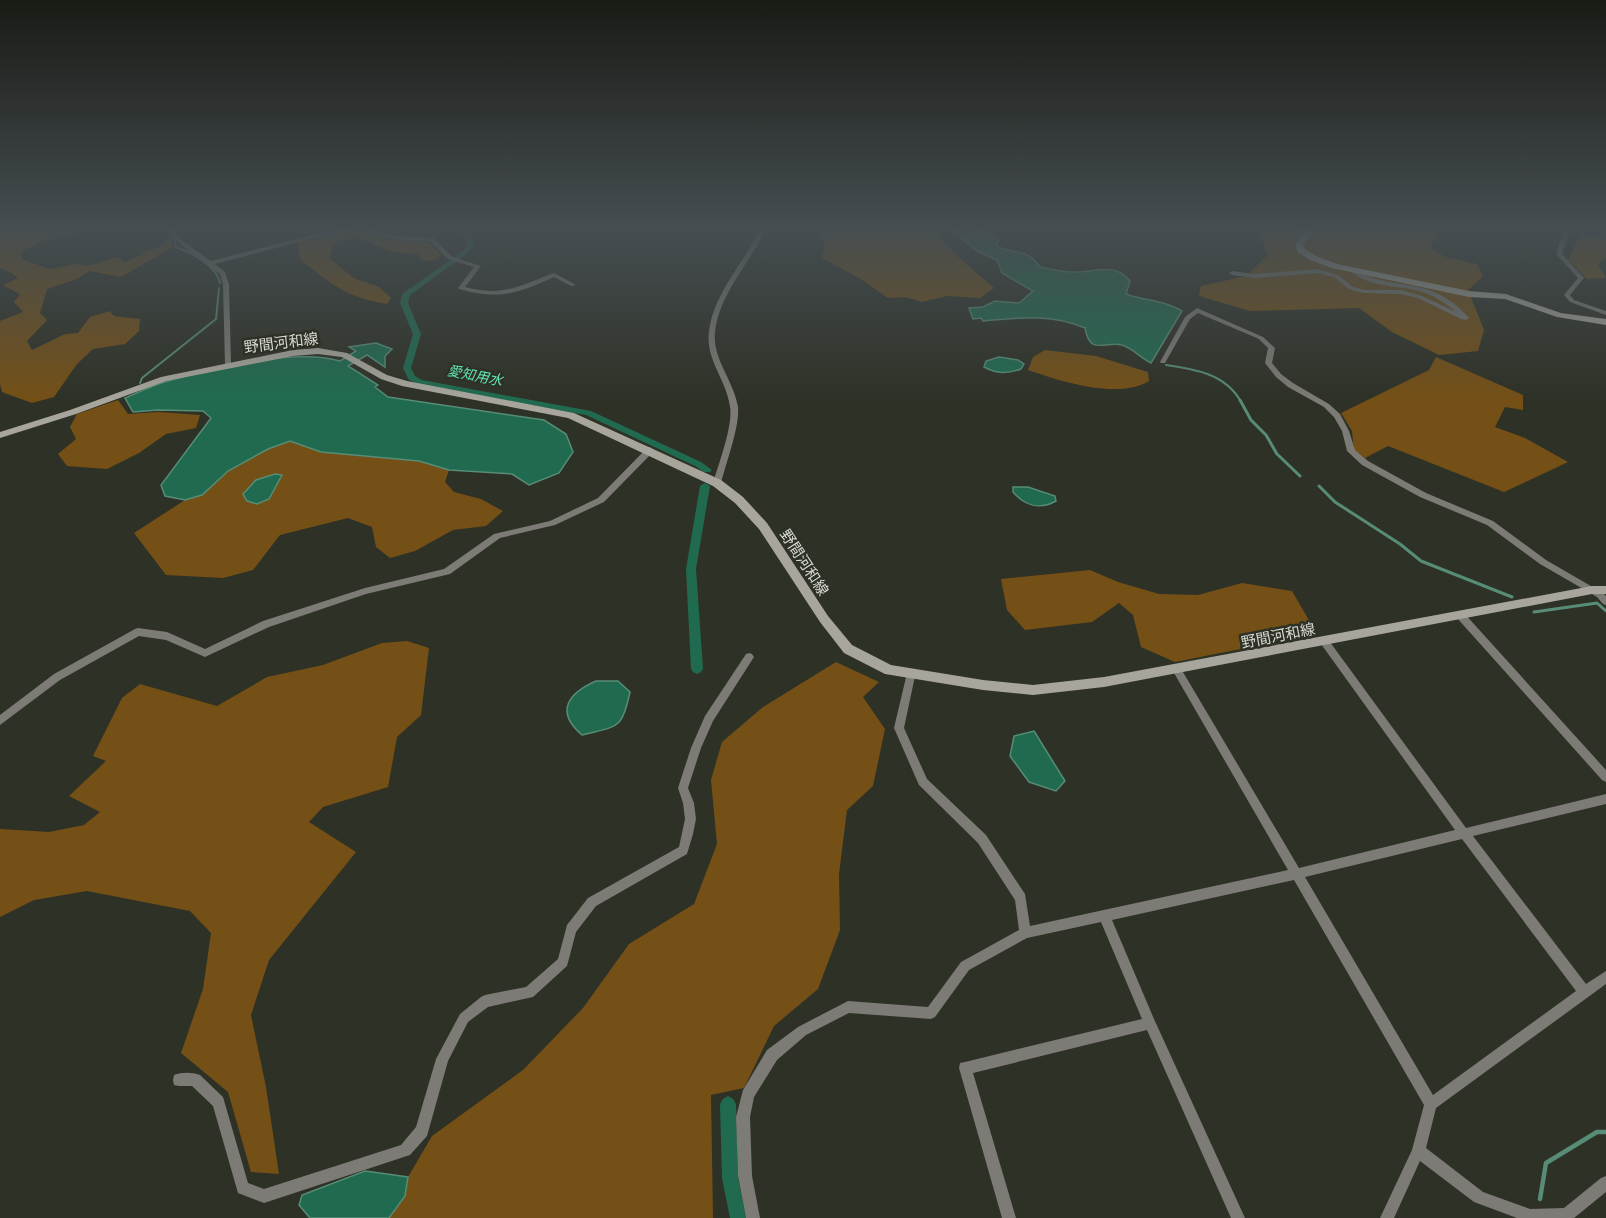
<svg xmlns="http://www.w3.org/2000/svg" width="1606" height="1218" font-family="'PT Serif','Noto Sans JP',serif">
<rect width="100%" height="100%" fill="#2e3126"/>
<path fill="#745016" d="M0 229H91L40 242 21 252 22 259 49 269 77 264 87 266 117 257 125 262 146 253 143 251 157 248 170 237 173 247 121 277 89 271 77 279 47 289 40 313 47 320 27 341 32 350 65 334 78 333 90 317 110 311 114 316 140 319 139 331 125 344 93 349 77 364 54 397 32 403 2 392 0 384V321L23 312 14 302 20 294 3 285 18 278 10 272 0 268Z
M819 229H949L934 231 954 253 994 288 980 298 947 296 922 302 905 297 888 298 861 279 822 258 825 245Z
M1258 229H1476L1465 232H1439L1430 247 1445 257 1477 264 1483 276 1468 290 1484 330 1478 351 1439 355 1392 332 1359 308 1250 311 1199 296 1201 286 1246 276 1268 255Z
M359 231 395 240 428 242 441 254 435 260 422 261 418 254C409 253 399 254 390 251 366 244 359 230 333 245L330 259 354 278 379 287 391 298 387 304C348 298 329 283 300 259L298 243 323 236Z
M1581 233 1606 239V258L1598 264 1606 278 1587 279 1568 260Z
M1045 350 1096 356 1148 372 1149 381C1118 400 1060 381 1028 370L1033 357Z
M1436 357 1523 395V410L1505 407 1495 427 1525 438 1568 462 1504 492 1388 446 1365 458 1354 450 1352 431 1341 413 1429 370Z
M118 400 128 414 158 412 200 415 196 428 166 434 139 453 107 469 67 466 58 454 76 439 70 427 77 414Z
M290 441 321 452 419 461 449 470 445 482 454 492 481 499 503 511 486 526 453 530 415 551 390 558 376 547 372 527 348 518 280 535 253 570 223 578 166 575 134 533 185 500 202 495 228 471 268 449Z
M1090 570 1118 582 1159 594 1198 595 1242 583 1292 591 1317 634 1175 662 1141 647 1133 615 1119 603 1092 622 1025 630 1007 610 1001 579Z
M407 641 429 648 421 715 397 737 388 787 323 807 309 822 356 852 269 960 251 1015 266 1087 279 1174 251 1172 228 1092 181 1053 203 989 211 933 190 911 87 891 34 900 0 917V829L49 832 84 825 100 812 69 796 106 761 93 756 122 698 140 684 217 706 267 677 323 665 382 643Z
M836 662 879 682 863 697 885 729 873 786 847 810 839 874 840 930 818 989 774 1026 744 1088 711 1095 713 1218H389L405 1196 408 1177 432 1136 523 1070 583 1008 629 944 694 904 717 844 711 780 722 742 763 707Z"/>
<path fill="#206b4f" stroke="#578c77" stroke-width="1.5" d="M957 229C972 229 988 229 999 241L996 246C1015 255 1026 247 1040 267 1051 269 1062 272 1073 272 1094 273 1114 261 1130 281L1126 294C1145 301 1164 300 1182 311L1151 363C1140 358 1133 348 1122 345 1104 341 1090 356 1085 328 1051 313 1018 318 983 321L981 318 973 319 969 308 983 307 995 301 1019 303 1033 291 1002 273 997 260 979 252 952 232Z
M376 343 392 349 385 356V367L367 355 348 366 378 385 375 387 388 397 544 420 566 434 573 452 559 473 529 485 512 474 449 470 419 461 321 452 290 441 268 449 228 471 202 495 185 500 165 496 161 485 211 418 203 411 158 410 133 412 125 398C139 392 153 385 168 381 212 368 296 348 340 361L356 351 349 347Z
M999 357 1018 360 1024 364 1021 369C1007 374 997 374 984 367L986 361Z
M275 474 282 475 269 499 257 504 247 501 243 494 256 480Z
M1013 487H1028L1055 496 1056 501C1040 510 1025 506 1013 492Z
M596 681H618L630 692C622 730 618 726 582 735 554 711 569 693 596 681Z
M1034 731 1065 781 1056 791 1029 782 1010 756 1014 736Z
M365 1171 408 1177 405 1196 389 1218H310L299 1205 302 1195Z"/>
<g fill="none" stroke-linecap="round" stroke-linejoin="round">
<path stroke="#578c77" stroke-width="2" d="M167 229 175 240 176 247C192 253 216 265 220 283
M1166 365C1195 369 1226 374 1241 402
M140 383 142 378 216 319 219 288"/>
<path stroke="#578c77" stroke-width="3" d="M1240 400 1251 420 1266 435 1277 454 1300 476
M1319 486 1335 502 1400 544 1421 561 1512 597
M1534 612 1597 603 1606 611"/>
<path stroke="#578c77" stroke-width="4.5" d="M1540 1199 1546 1163 1597 1132H1606"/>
<path fill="#206b4f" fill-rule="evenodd" d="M456 229H463L473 240V246L468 253 410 295 408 303 421 334 411 368 415 376 422 380 591 411 701 462 712 470 710 472H704L695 466 586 415 420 385 409 380 403 368 413 334 400 303 402 294 463 251 467 246V240Z
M705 483 710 486 696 569 703 669 701 672 697 674 693 672 691 669 686 569 700 486Z
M728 1096 733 1099 736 1104 738 1178 746 1218H730L722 1178 720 1104 723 1099Z"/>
<path fill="#7c7b75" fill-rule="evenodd" d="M167 229H173L184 242 211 261 322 232 345 229H360L357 231 322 236 215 264 225 272 229 284 231 364 228 366 225 364 223 284 220 274 180 244Z
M360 229H370L397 236 434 238 452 257 481 266 465 287C504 297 519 286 554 273L576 285 571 286 554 277C517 294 498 300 459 289L458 288 474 267 448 259 430 241 397 240Z
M760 229H766C750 263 719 294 715 332 712 359 734 381 738 407 740 426 726 463 721 483L717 486 713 483C719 463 733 426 730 407 727 381 705 359 709 332 713 294 744 263 760 229Z
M1564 229H1570L1562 254 1584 278 1570 295 1574 300 1606 311V315L1570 302 1564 295 1578 278 1556 254Z
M1317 269 1338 275 1353 287 1365 290H1401L1422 296 1456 312C1446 303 1433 295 1420 291 1396 285 1369 288 1349 270L1354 269C1375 283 1398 282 1422 288 1440 292 1457 304 1469 318L1466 320 1461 319 1418 298 1401 294 1363 293 1349 289 1334 277 1317 273 1254 278 1232 275 1229 273 1232 271 1254 274Z
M1197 308 1263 337 1275 348 1272 363 1281 374 1293 383 1329 404 1340 414 1349 431 1355 450 1368 461 1426 493 1493 521 1546 560 1603 593 1606 596V605L1603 604 1597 597 1540 564 1487 525 1420 497 1362 465 1347 451 1342 431 1334 417 1324 407 1288 387 1276 377 1265 363 1268 348 1259 339 1198 313 1190 319 1165 363H1161L1160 362 1185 317Z
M650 447 654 450 653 452 604 502 555 525 500 538 450 574 366 594 269 627 205 657 166 640 139 636 60 680 0 725V715L54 674 135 629 138 628 167 632 205 649 263 621 365 588 444 569 494 534 550 521 598 498 647 448Z
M1460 611 1463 612 1606 770V782L1602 780 1457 618 1455 615 1457 612Z
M1324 637 1327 638 1466 828 1606 794V804L1473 836 1586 984 1606 971V984L1436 1108 1426 1148 1483 1192 1530 1209 1564 1208 1601 1178 1606 1176V1192L1574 1218H1517L1474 1202 1420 1161 1394 1218H1380L1412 1150 1424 1105 1294 880 1112 920 1154 1019 1245 1218H1231L1147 1030 973 1073 1016 1218H1002L959 1068 960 1063 965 1062 1142 1019 1101 922 1027 938 969 970 935 1017 931 1019 849 1013 806 1035 777 1060 754 1097 750 1117 752 1176 760 1218H746L738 1176 736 1117 743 1090 767 1050 798 1027 848 1001 928 1007 961 962 1019 930 1015 900 978 843 919 785 894 728 907 673 910 672 913 673 915 676 904 728 927 779 986 835 1025 894 1030 926 1288 870 1174 673 1172 670 1174 667 1177 666 1180 667 1299 868 1455 830 1321 644 1319 641 1321 638ZM1462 839 1576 991 1433 1095 1305 877Z
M749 653 752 654 754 657 713 721 701 748 688 788 694 803 696 819 693 834 687 854 596 906 576 932 567 966 533 997 488 1007 468 1022 448 1061 427 1136 410 1155 264 1203 238 1193 213 1106 192 1086H179L174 1085 173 1080 174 1075C182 1072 192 1072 200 1075L223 1097 248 1183 264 1189 401 1145 416 1127 436 1059 460 1014 481 997 485 995 526 987 558 959 567 925 588 898 679 847 685 819 683 803 678 788 691 748 705 716 746 654Z"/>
<path fill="#a8a69c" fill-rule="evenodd" d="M1299 229H1307L1312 234 1303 244 1305 249 1316 256 1337 264 1469 291 1506 294 1561 313 1606 319V325L1557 317 1505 299 1469 297 1332 268 1310 260 1298 252 1295 244 1304 234Z
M318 348 347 353 387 375 407 381 574 413 721 480 743 497 767 523 828 616 852 645 891 665 983 680 1033 685 1104 677 1592 586H1606V594H1592L1104 687 1033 695 983 690 885 674 844 653 820 622 759 529 735 503 713 486 568 418 402 386 381 379 342 357 318 354 293 356 166 381 76 414 0 438V432L70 410 161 377 293 350Z"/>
</g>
<linearGradient id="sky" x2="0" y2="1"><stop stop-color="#191b15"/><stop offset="0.57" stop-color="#464e52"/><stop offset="1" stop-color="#464e52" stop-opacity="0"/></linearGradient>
<rect width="1606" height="400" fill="url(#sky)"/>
<g text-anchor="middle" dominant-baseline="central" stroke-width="5" stroke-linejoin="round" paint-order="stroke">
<g font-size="14" font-style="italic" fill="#61e4b1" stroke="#2e3126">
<text transform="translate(475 375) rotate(11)">愛知用水</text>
</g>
<g font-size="15" fill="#d8dad3" stroke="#2e3126">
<text transform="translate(281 342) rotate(-7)">野間河和線</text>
<text transform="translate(805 562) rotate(57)">野間河和線</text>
<text transform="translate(1278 635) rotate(-11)">野間河和線</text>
</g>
</g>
</svg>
